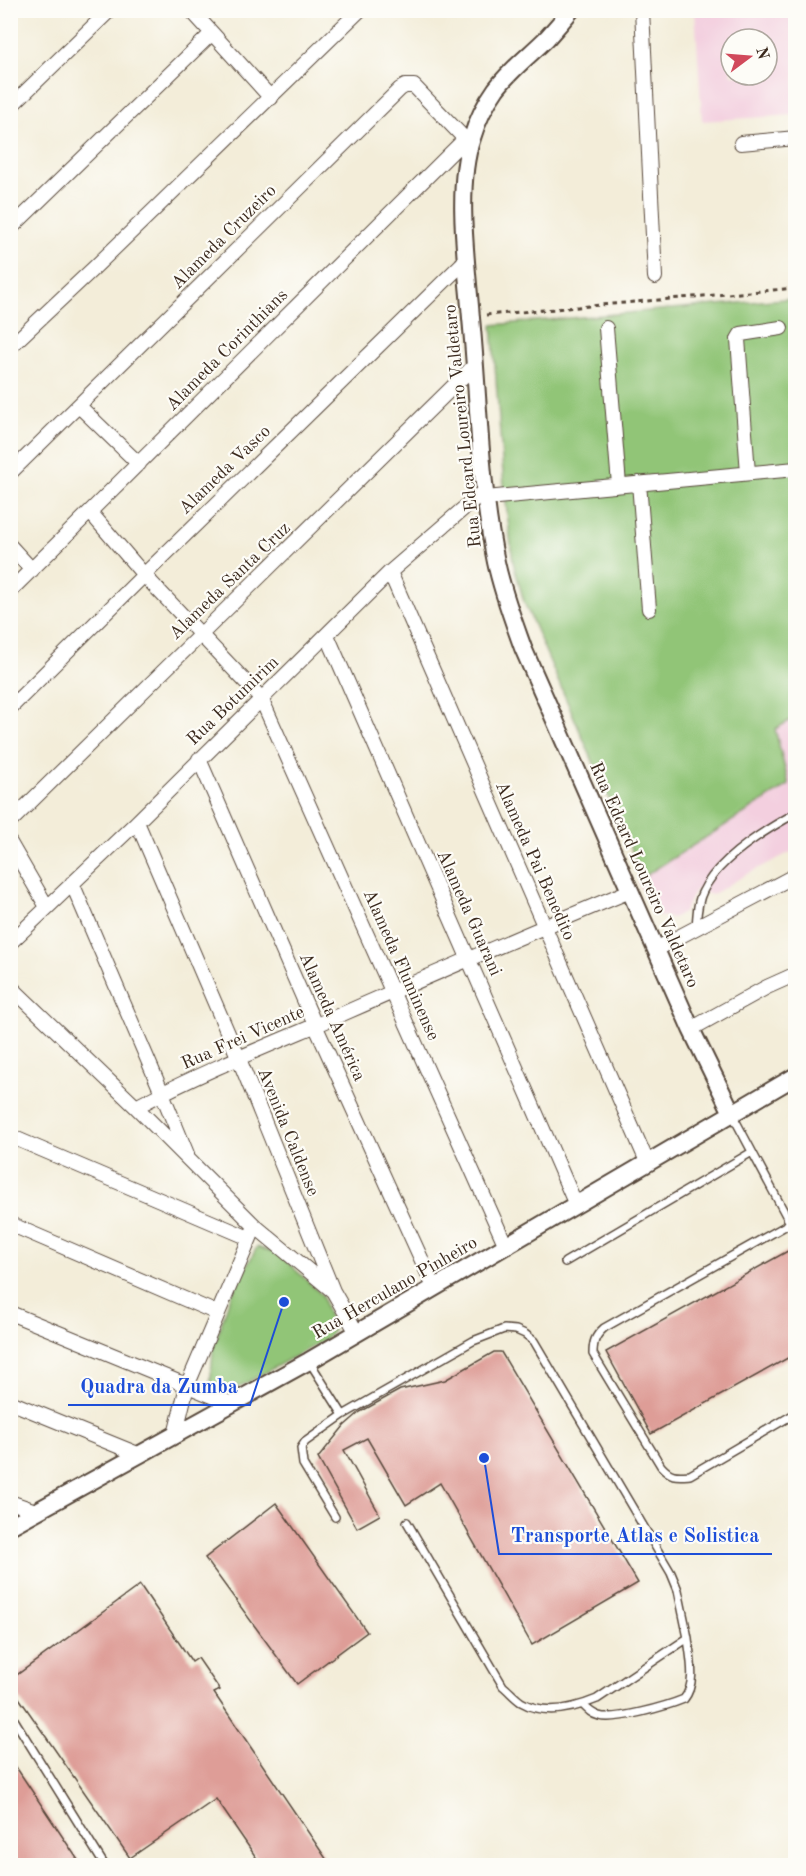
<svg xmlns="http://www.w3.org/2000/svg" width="806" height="1876" font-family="'Old Standard TT',serif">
<rect width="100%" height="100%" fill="#fdfcf7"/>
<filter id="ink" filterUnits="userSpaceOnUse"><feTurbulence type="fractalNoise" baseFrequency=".0167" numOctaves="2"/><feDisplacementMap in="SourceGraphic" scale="12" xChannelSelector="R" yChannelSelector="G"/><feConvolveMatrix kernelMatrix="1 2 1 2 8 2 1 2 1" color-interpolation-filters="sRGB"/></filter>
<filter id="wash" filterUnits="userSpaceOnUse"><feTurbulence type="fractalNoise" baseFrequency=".008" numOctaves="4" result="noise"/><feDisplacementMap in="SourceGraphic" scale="24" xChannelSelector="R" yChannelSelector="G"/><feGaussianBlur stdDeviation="1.35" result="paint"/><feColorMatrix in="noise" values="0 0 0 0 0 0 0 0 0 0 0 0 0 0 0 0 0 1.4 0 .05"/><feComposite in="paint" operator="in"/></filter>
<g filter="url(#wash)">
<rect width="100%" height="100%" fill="#f3edd9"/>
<path fill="#f3cfdf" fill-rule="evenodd" d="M695 11H795V115L702 121ZM731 39H767V75H731Z
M795 717V850L747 874 712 895 696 889 683 913 672 918 659 916 652 911 637 881 789 785 775 729Z"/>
<path fill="#91c577" stroke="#66784a" stroke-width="1.5" d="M795 298 796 717 775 729 789 785 643 877 524 602 513 562 504 487 492 325Z
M257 1247 279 1254 322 1295 333 1330 325 1340 224 1395H216L210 1387 213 1350 229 1300Z"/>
<g id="blocks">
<path fill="#de9d97" d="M795 1247V1354L651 1434 606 1352Z
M494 1352H501L638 1583 532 1645 440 1483 406 1505 367 1438 344 1450 380 1515 357 1528 318 1458 344 1426 360 1412 400 1390 445 1380Z
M276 1503 367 1632 297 1684 205 1558Z
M140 1585 192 1662 198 1658 220 1690 214 1693 331 1866H262L216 1799 130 1858 10 1685V1680Z
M10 1758 82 1866H10Z"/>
</g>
</g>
<g filter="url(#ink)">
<use href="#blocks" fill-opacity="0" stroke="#57473a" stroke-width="1.5"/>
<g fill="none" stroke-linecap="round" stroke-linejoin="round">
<defs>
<path id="service" d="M696 928C697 916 697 902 703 891 718 859 765 830 796 813
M732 1114 790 1223
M796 1220 604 1328C595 1336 593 1342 593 1354L661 1466C671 1477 676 1476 690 1475L796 1413
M565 1262 752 1152
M309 1361 343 1415
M335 1517 303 1464 301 1448 305 1442 343 1415 473 1341 504 1329 516 1330 525 1334 534 1341 671 1573 678 1590 688 1638 597 1699C573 1709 545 1716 521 1702 515 1698 509 1691 503 1686L407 1522
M583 1705C588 1710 592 1714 599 1716 615 1721 667 1706 684 1699 697 1683 690 1658 688 1638
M10 1713 105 1866"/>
<path id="minor" d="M191 10 271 98
M642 10 655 277
M10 107 110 10
M741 143 796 138
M10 229 211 34
M606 328 619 485
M10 347 95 267 360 10
M79 406 139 464
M10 473 400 89 405 86H414L465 139
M748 473 738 339 741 334 781 328
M639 483 649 609
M486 498 796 469
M90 512 144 575 261 698 506 1246
M10 546 32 570
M390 572 648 1164
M10 591 465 139H471
M327 635 576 1205
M10 708 144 575 466 260
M199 759 315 1025 434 1287
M10 822 475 365
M137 822 239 1059 333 1291
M10 843 47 907
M72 883 162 1093 187 1154
M10 943 137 822 390 572 485 490
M656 949 796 875
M10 986 136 1107 255 1226 333 1291 357 1333
M691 1029 767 987 796 974
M136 1107C201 1072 272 1044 340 1015 436 973 533 931 630 891
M10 1136 249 1238
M10 1224 217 1313
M10 1313 232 1404
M10 1402 140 1455
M175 1435 187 1386 253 1231
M10 1502 36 1511"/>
<path id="tertiary" d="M571 10C563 20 555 29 547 38 530 55 511 69 496 89 486 103 477 121 472 138 455 187 467 266 471 318 479 399 479 482 496 562 502 591 513 620 523 648L691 1029 732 1113
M10 1526 309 1361 796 1076"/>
</defs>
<use href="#service" stroke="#57473a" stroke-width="10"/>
<use href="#minor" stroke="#57473a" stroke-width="16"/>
<use href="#tertiary" stroke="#57473a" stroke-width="20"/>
<path stroke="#57473a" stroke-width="3" stroke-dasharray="4.5 4.5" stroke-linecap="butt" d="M486 315 796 288"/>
<use href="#service" stroke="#fff" stroke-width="7"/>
<use href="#minor" stroke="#fff" stroke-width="14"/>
<use href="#tertiary" stroke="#fff" stroke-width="16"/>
</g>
</g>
<g text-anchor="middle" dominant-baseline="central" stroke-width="4.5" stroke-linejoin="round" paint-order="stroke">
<g font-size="18" fill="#3b2a1e" stroke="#fdfcf7">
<text transform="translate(224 237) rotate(-45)">Alameda Cruzeiro</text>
<text transform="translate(227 350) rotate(-45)">Alameda Corinthians</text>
<text transform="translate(463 426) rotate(-96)">Rua Edcard Loureiro Valdetaro</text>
<text transform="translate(225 470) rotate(-44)">Alameda Vasco</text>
<text transform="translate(230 581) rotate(-44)">Alameda Santa Cruz</text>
<text transform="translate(233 701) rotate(-44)">Rua Botumirim</text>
<text transform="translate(535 861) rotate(66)">Alameda Pai Benedito</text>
<text transform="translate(644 875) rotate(66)">Rua Edcard Loureiro Valdetaro</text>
<text transform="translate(469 913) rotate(66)">Alameda Guarani</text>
<text transform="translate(401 965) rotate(66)">Alameda Fluminense</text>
<text transform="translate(332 1017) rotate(66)">Alameda América</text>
<text transform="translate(243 1038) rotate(-24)">Rua Frei Vicente</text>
<text transform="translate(288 1132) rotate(68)">Avenida Caldense</text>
<text transform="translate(395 1288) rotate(-30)">Rua Herculano Pinheiro</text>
</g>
</g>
<path fill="none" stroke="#1d4ed8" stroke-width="2" d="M284 1302L250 1405H68M484 1458L499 1554H772"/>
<g fill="#1d4ed8" stroke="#fdfcf7" stroke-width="2">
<circle cx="284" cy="1302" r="6"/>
<circle cx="484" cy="1458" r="6"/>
</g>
<g font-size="20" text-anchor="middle" font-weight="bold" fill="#1d4ed8" stroke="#fdfcf7" stroke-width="4.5" stroke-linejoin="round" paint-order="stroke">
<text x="159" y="1393">Quadra da Zumba</text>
<text x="635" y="1542">Transporte Atlas e Solistica</text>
</g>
<rect width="806" height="1876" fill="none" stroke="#fdfcf7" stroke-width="36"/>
<g transform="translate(749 57) rotate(74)"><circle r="28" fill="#fdfcf7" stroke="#afa8a0" stroke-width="1.5"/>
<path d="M0-4.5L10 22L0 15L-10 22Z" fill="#d1495b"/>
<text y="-9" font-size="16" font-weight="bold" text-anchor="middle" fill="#3b2a1e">N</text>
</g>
</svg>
